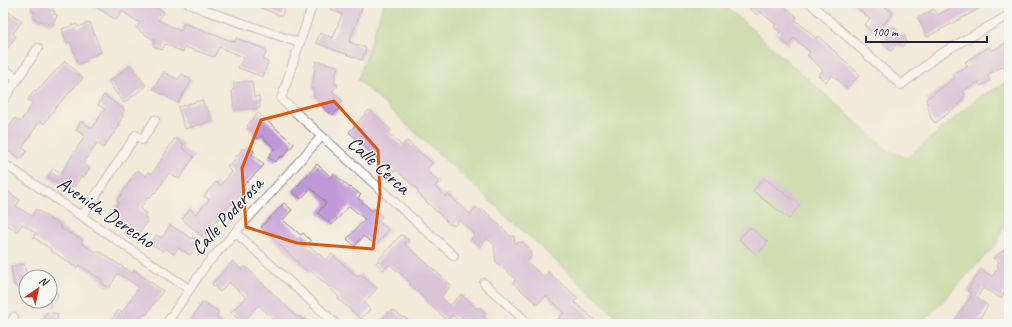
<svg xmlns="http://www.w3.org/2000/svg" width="1012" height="327" font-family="Caveat,sans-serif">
<rect width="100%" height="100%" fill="#f6f6f2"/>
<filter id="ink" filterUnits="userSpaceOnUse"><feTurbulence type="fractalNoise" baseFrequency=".025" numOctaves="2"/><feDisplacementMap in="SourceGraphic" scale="8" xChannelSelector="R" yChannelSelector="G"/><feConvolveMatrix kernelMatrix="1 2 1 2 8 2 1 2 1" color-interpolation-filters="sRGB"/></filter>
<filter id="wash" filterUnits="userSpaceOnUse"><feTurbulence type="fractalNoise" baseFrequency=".012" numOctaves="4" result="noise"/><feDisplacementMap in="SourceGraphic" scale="16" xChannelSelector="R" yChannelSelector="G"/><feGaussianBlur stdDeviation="0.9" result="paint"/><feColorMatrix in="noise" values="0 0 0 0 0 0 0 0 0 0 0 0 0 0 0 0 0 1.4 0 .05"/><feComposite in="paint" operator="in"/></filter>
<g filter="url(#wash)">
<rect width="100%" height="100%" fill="#f3ead9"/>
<path fill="#a2d07d" stroke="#62795c" d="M384 3H722L889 151 907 158 978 98 1009 81V211L997 243 921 324H625L358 80Z"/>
<g id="blocks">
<path fill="#c097d7" d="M33 3H46L54 6 52 11H55L54 14 57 15 53 25 33 18 35 12 31 11Z
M90 3H145L154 9 156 7 164 12 158 20 178 30 181 31 184 23 201 30 235 42 236 38 267 50 263 60 268 62 263 77 238 68 244 57 219 47 214 57 185 47 183 52 165 44 162 50 153 46 155 41 136 28 140 23 122 11 116 20Z
M248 3H286L282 16Z
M334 3H364L349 42 366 48 362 60 316 43 320 33 333 38 342 14 331 10Z
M753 3H781L797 17 795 20 816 38 818 36 860 75 847 88 832 75 826 82 818 75 823 70 807 55 810 52 794 38 788 46 777 36 780 32 774 27 776 25 760 11 757 15 749 8Z
M851 3H881L893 13 880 29 878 27 873 33 864 25 870 19Z
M951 3H990L927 37 918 18 934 9 938 15 953 7Z
M3 8 22 21 13 34 16 36 7 49 3 46Z
M90 22 101 52 87 58 88 60 78 64 70 41 66 42 62 29 77 24 78 27Z
M895 27 897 34 905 36 906 42 903 46 896 45 891 51 883 44 888 38 886 28Z
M1007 42 1009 46V63L987 75 990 80 981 86 978 82 963 91 965 94 960 104 935 123 931 118 926 99 955 78 953 74 968 66 965 62 989 47 992 51Z
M65 61 83 78 55 108 44 124 40 121 22 148 27 151 21 159 3 147V137L15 118 20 122 33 103 28 100 34 91 36 92Z
M316 61 338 66 334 82 338 86 332 91 343 101 338 106 340 108 333 115 330 112 329 114 313 95 315 92 312 89Z
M131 65 146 86 124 103 108 82Z
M164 72 178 80 182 74 192 80 178 103 153 89Z
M252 81 254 97 259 96 260 108 234 110 232 90 234 89 233 83Z
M104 95 125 110 122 114 123 116 118 124 120 125 103 148 97 143 83 164 90 168 83 178 81 176 74 187 72 186 69 191 48 177 53 168 61 173 85 136 76 130 81 121 92 128 105 109 98 105Z
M202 100 205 108 207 107 211 121 185 129 178 107Z
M369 110 391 130 388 133 402 146 407 141 433 163 426 170 439 182 435 186 436 188 446 197 448 194 470 214 476 207 481 211 483 209 510 236H514L515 243 523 242 530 250 531 257 527 262 544 277 548 272 578 298 574 302 599 324H561L557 320 564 312 546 296 537 304 513 283 516 279 496 262 494 245 487 238 480 247 471 239 475 234 459 220 454 226 451 224 450 225 417 192 418 190 396 170 395 172 373 155 349 132Z
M258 113 294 144 283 157 281 156 275 162 268 157 275 148 261 136 258 139 247 126Z
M175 138 184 144 182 148 194 157 179 179 169 173 155 193 154 192 149 199 147 198 140 209 146 214 144 217 148 220 140 233 111 214 119 202 117 201 137 170 146 176 148 172 152 174Z
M248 146 254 151 252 154 264 165 241 188 244 191 209 228 211 230 204 238 182 219 190 209 196 214 209 200 204 196 216 182 220 186 232 172 227 167 232 163 242 149H246Z
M317 164 331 177 334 174 350 188 351 187 361 195 358 198 361 201 372 211 374 209 382 216 378 221 389 230 376 245 363 236 355 246 347 239 365 219 349 206 332 225 318 213 326 203 311 188 301 199 292 192Z
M764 178 800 205 789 219 753 191Z
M8 192 20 200 16 206 32 216 36 209 61 226 60 228 83 240 81 243 96 252 97 250 132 273 134 270 163 291 146 315 144 314 137 324H109L118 310 122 313 139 287 118 273 109 288 101 282 102 280 79 265 77 268 50 250 51 249 33 237 36 233 22 224 17 232 3 222V198Z
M284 203 292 210 283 220 301 235 303 233 311 241 308 245 326 260 332 254 358 277 360 274 377 288 364 303 370 309 361 319 338 299 339 297 326 284 310 270 308 272 261 227Z
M170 225 198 242 190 255 178 248 174 254 165 248 163 251 151 244 156 235 162 238Z
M750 227 768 242 757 255 739 239Z
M401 235 409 240 405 244 451 285 441 297 450 306 461 294 477 309 479 307 486 313 483 316 493 324H463L452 315 447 320 425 301 426 300 411 286 409 281 389 264 383 270 376 263Z
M1004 250 1009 255V277L1006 283 1009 285 1001 298 983 288 977 298 988 306 979 320 985 324H952L972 294 967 291 981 269 992 277 999 266 997 265 999 262 993 258Z
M233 261 242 270 245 267 249 270 298 318 299 316 308 324H266L272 318 259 305 242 323 231 312 246 297 229 282 220 292 212 284Z
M24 264 27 277 26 294 14 285 11 266Z
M50 281 58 296 50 308Z
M203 302 219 312 216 317 225 324H188Z
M393 310 403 318 404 317 413 324H378L389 312 391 313Z
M47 312 58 314 56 324H42Z"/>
</g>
</g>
<g filter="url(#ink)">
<use href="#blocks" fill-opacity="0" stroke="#8a868a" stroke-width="1"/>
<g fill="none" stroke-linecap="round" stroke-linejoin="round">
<defs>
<path id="minor" d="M188 3 204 10 300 43
M313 3 281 99 454 256
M810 3 901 85 940 54 1009 15
M3 68 18 79
M3 84 11 89
M3 101 38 48
M3 163 189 289
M82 216 136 135 142 140 155 120
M235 232 336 324
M484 283 529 324
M10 324 14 317
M166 324 206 265 322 136"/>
</defs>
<use href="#minor" stroke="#8a868a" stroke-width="10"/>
<use href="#minor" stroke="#fff" stroke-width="8"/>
</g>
</g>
<path d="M0 0H1012V327H0ZM334 101 378 150 380 194 373 249 297 243 246 227 242 168 261 120Z" fill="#f3ead9" fill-opacity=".55" fill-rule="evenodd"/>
<path fill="none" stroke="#de560e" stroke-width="3" stroke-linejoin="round" d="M334 101 378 150 380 194 373 249 297 243 246 227 242 168 261 120Z"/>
<g text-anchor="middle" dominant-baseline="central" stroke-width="3" stroke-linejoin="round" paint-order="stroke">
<g font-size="20" fill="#22223b" stroke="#f6f6f2">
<text transform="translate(379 165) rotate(42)">Calle Cerca</text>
<text transform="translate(106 212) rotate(34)">Avenida Derecho</text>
<text transform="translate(227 216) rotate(-48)">Calle Poderosa</text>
</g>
</g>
<rect width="1012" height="327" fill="none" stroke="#f6f6f2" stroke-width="16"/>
<g transform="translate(38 289) rotate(34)"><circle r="19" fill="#f6f6f2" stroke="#a1a1a9"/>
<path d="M0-3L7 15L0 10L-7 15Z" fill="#c8321e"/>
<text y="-6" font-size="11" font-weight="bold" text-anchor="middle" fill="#22223b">N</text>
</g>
<path d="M866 36v6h121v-6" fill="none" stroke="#22223b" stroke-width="2"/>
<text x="872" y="36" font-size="12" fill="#22223b" stroke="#f6f6f2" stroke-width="3" paint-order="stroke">100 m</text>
</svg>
